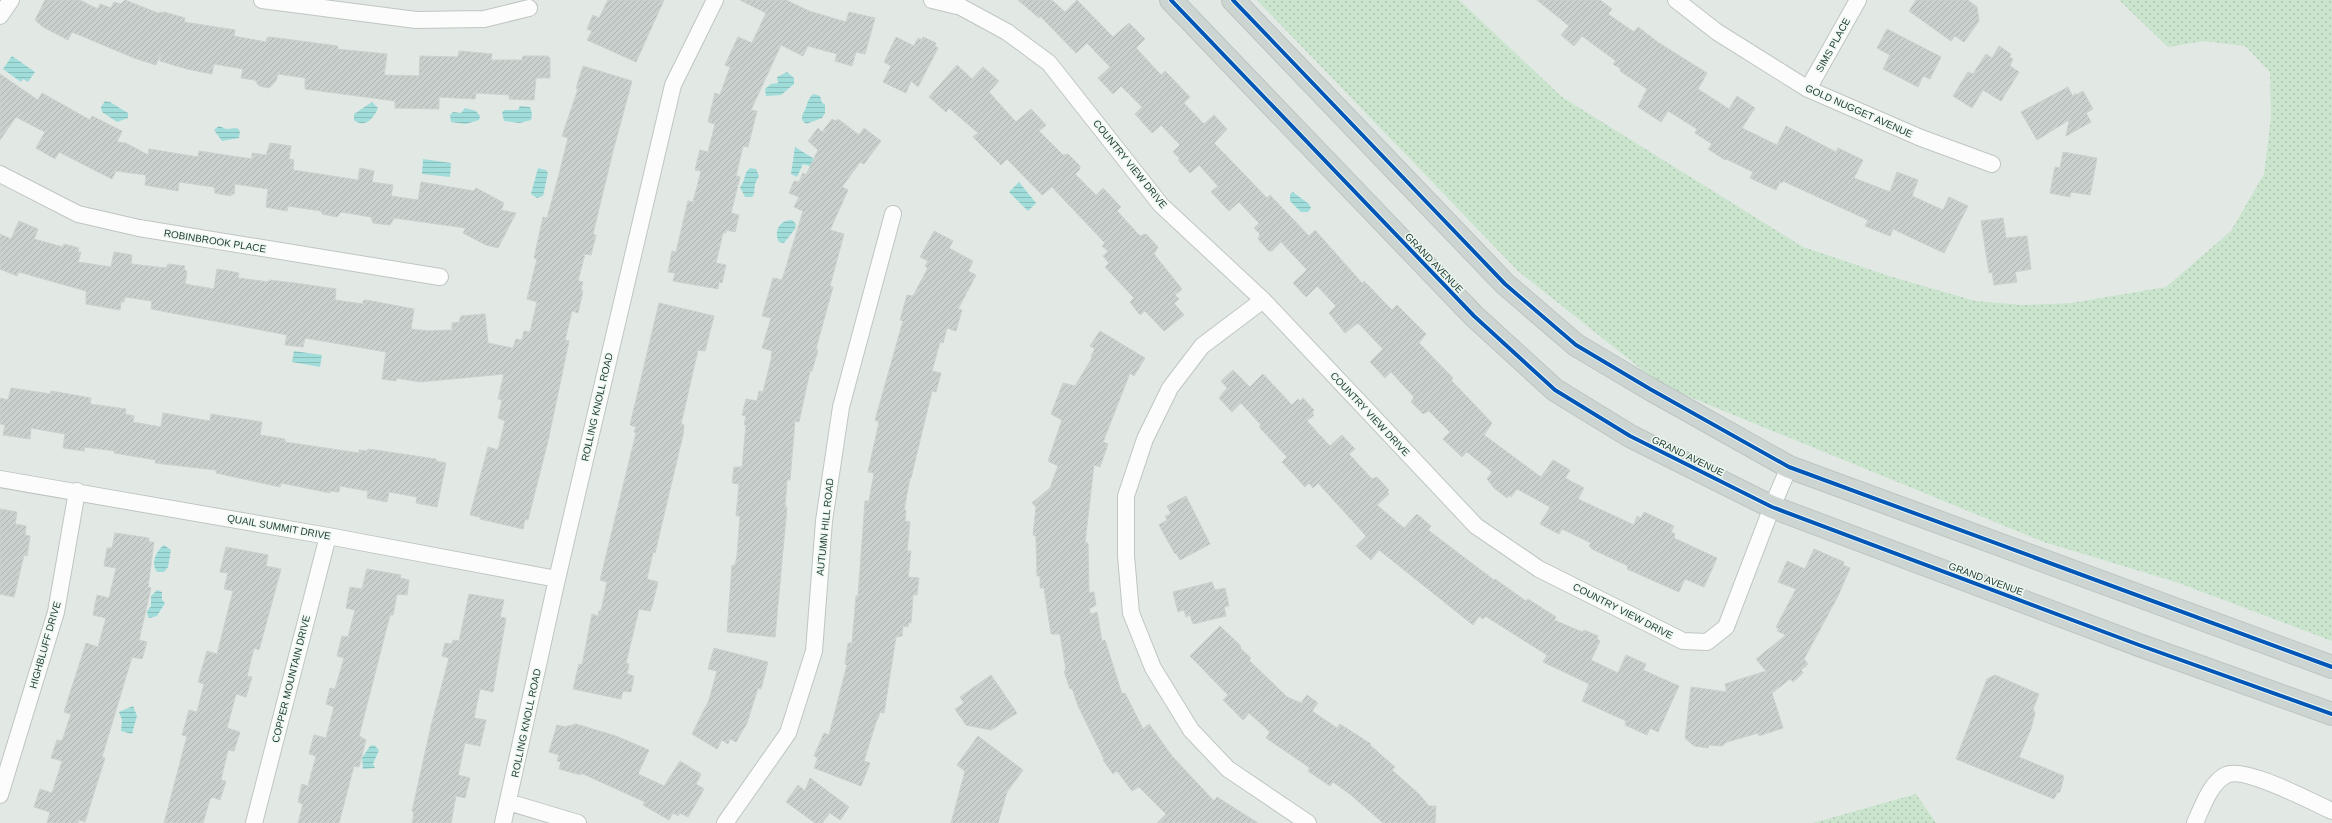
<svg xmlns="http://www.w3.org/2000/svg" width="2332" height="823" font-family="Arial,sans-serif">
<defs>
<pattern id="grass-dots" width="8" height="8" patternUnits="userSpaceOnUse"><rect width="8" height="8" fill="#cae4ce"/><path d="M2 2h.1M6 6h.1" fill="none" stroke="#adc4b1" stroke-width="1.8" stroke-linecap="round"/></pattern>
<pattern id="water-rules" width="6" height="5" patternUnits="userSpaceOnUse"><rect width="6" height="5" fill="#a0dcda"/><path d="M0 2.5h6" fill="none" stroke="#89bebb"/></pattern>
<pattern id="building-hatch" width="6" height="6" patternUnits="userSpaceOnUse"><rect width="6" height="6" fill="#cad0cd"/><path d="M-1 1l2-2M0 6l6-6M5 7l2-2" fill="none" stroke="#adb4b0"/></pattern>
</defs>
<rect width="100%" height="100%" fill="#e2e9e5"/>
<path fill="url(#grass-dots)" d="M1257 0H1459L1562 97 1803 247 1889 276 1975 301 2023 305 2071 303 2166 287 2231 231 2264 174 2271 117 2270 72 2245 46 2204 41 2168 47 2119 0H2332V641L2176 582 2044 542 1685 395 1679 399 1518 271Z
M1916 794 1936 823H1813Z"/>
<path fill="url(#water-rules)" d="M12 56 35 72 28 82 23 79 21 82 3 69Z
M787 72 794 78V84L781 95 766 96 765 89 771 84 778 83 777 77Z
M814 94 820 96 822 103 825 104V113L822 118 806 124 802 120V115C808 108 806 98 814 94Z
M105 101 110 102 128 113V118L117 122 102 112 101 107Z
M372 102 378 108C374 118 365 129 354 120V114Z
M520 106 530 107 532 114 531 120 520 123 504 121 502 112 505 110H518Z
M465 108 476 111 480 116 479 120 466 124 451 122 450 115 453 112 461 113Z
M219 126 226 129 237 128 240 131 239 138 222 141 214 130Z
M795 147 816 160 814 167 803 164 797 177 791 174Z
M423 159 451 163 450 177 422 174Z
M538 168 546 170 548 173 543 196 537 198 531 194Z
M750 168 756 169 759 176 755 184 754 194 752 197H745L740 187C746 181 743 173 750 168Z
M1019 182 1036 203 1028 211 1009 192Z
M1293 192 1309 204 1311 208 1308 212H1301L1290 201V194Z
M792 220 796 224 795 229 784 243 779 242C773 231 780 220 792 220Z
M294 351 322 355 320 367 292 362Z
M164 545 171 550 168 567 164 572H157C150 563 157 550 164 545Z
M157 590 162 592V600L165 603 157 616 150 618 148 617 147 611 151 606V596Z
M133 706 137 716 132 734 121 731 122 720 119 712Z
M374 745 379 750 373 764 375 768 363 769 362 758 370 746Z"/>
<path fill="url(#building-hatch)" stroke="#cbd2ce" d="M45 0H80L98 9 100 4 111 8 114 2 121 4 125 0 158 13 164 12 185 18 184 22 235 30 234 36 266 42 267 38 270 37 338 46 337 49 387 54 384 75 419 76 420 56 458 57 459 51 492 54 491 60H522L523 56H547L550 58V78H536L534 100 509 99V95L476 93 475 99 439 97V109L395 108V101L305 89V78L278 74 276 81 269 88 259 86 255 80 241 78 243 69 214 64 212 74 187 69 160 61V55L156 65 134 58 72 32 68 40 43 27 35 20Z
M608 0H664L636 62 587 40 592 31 587 29 593 15 599 18Z
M740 0H786L809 11 846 22 849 12 875 18 865 54 856 52 852 66 835 61 837 54 808 46 803 56 781 45 751 110 757 111 748 147 743 146 736 176 740 177 731 213 739 215 735 232 726 230V233H723L716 263 726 265 722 283 719 282 718 289 673 281 675 273 668 272 672 251 676 252 688 201 693 202 701 171 695 170 700 150 708 152 715 124 708 122 715 93 720 95 730 67 725 65 738 37 752 43 766 13Z
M1018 0H1052L1065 12 1077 0 1113 37 1129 23 1145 39 1136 48 1161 75 1165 71 1190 97 1184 103 1204 124 1214 115 1227 129 1214 143 1267 198 1270 195 1309 236 1315 230 1362 283 1364 281 1392 310 1397 305 1426 334 1419 343 1453 378 1451 380 1492 423 1484 435 1541 477 1553 460 1570 470 1565 478 1584 488 1578 499 1634 525 1637 516 1641 518 1644 512 1674 526 1671 532 1675 534 1674 538 1717 558 1704 587 1685 579 1679 592 1627 569 1628 566 1592 549 1589 546 1591 543 1562 529 1559 534 1540 524 1550 507 1517 489 1511 497 1509 495 1507 498 1494 488 1487 479 1492 472 1467 452 1462 457 1443 439 1450 432 1429 411 1423 414 1411 402 1414 397 1391 372 1385 378 1370 362 1383 349 1358 323 1345 333 1329 313 1336 306 1317 286 1306 297 1293 283 1307 270 1281 242 1272 251H1269L1258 239 1260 234 1254 228 1259 223 1239 202 1229 211 1211 192 1218 186 1199 165 1190 173 1178 160 1180 159 1173 152 1180 145 1161 125 1152 133 1135 114 1142 107 1121 86 1113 94 1098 78 1110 67 1087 43 1076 53 1040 16 1039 18Z
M1537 0H1600L1612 9 1608 14 1634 32 1638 27 1659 43 1707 73 1698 89 1729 109 1737 96 1755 108 1742 128 1777 145 1786 126 1836 152 1838 148 1863 160 1854 178 1890 192 1897 172 1918 180 1912 196 1943 210 1949 197 1968 206 1944 253 1893 229 1890 236 1865 226 1868 220 1783 181 1782 183 1780 182 1776 190 1750 178 1753 172 1726 159 1725 160 1708 149 1712 144 1695 133 1697 129 1668 111 1661 122 1638 107 1647 89 1620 71 1621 69 1613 64 1616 61 1582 36 1574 46 1561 35 1569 26Z
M1916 0H1968L1977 7 1979 21 1964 42 1955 36 1951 41 1909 11Z
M1887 29 1941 57 1930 79 1923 76 1918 87 1883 69 1890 55 1877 48Z
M896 37 914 46 918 38 922 40 923 37 936 43 935 46 938 48 918 87 911 81 906 93 883 82 891 66 884 62Z
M1999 46 2011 54 2009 57 2013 59 2010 66 2019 72 2001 101 1983 90 1972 108 1953 96 1968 72 1973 74 1986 54 1992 58Z
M957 65 972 79 983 67 999 81 989 92 1016 122 1031 109 1046 125 1039 131 1063 155 1068 154 1080 166V169L1075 174 1096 195 1103 188 1121 207 1117 211 1140 236 1146 234 1158 247 1154 254 1182 289 1175 295 1179 299 1174 303 1184 315 1164 331 1145 311 1140 315 1130 302 1134 298 1105 267 1109 263 1103 256 1108 251 1102 246 1105 243 1052 187 1042 195 1007 159 1001 165 973 137 978 133 949 108 946 112 929 97Z
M583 66 632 81 613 151 593 234 596 235 591 255 585 254 578 281 583 282 581 290 583 291 578 313 572 311 565 340 569 341 548 441 528 520 525 519 523 529 480 519V517L470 515 488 447 498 450 505 421 498 418 502 400 498 399 504 374 420 382 396 378V381L382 379 386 352 305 338 303 347 285 345 287 335 151 309 152 301 125 297 124 302H121L120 310 86 304V291L19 272 17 276 0 269V234L11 239 19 221 38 229 34 239 63 247 64 244 79 248 78 252H81L78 262 111 267 114 252 132 255 131 264 166 268 168 264 185 266 184 270 187 271 185 284 214 289 217 269 239 273 238 278 269 282V280L295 283 336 289 335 300 363 304V301L366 300 414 309 411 329 428 331 452 330V323L459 322 461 316 485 314 488 343 513 348 516 339 522 340 524 331 530 332 537 302 527 299 537 259 534 258 543 217 547 218 559 174 568 138 562 136 578 89 576 88Z
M0 74 38 100 42 93 90 120 92 116 122 131 117 142 126 143 148 155 149 149 198 157 199 151 252 159V153L266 155 270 143 291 146 289 159 294 160 293 170 358 180 360 168 374 171 372 182 393 185 391 196 418 200 421 182 474 191 476 188 504 203 501 210 516 213 498 248 486 245 463 233 466 228 394 218 390 225 373 223 371 217 341 212 337 217 322 214 321 211 288 206 287 211 266 207 268 189 235 184 234 194H231V196L215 193 214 187 179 182 178 191 145 185 146 175 116 171 112 179 59 152 55 159 36 148 45 132 16 117 0 140Z
M2068 87 2073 97 2075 93 2076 95 2083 91 2093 109 2086 113 2091 122 2066 136 2069 120 2037 140 2021 112Z
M832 119 836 121 838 119 859 135 864 128 881 141 864 164 860 162 842 187 848 190 830 230 844 234 830 286 833 287 818 341 816 349 818 350 812 371H810L799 422 795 421 790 480H787L785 507H787L775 637 727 632 732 565H735L737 555 740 516H736L739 484 732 483 734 467H742L746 425H744L746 416 742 415 746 399 757 401 759 391 763 392 771 360 772 351 762 348 771 318 762 316 773 278 782 280 803 211 794 207 799 197 789 193 794 181 799 182 803 173 806 175 818 150 808 141 818 128 822 132Z
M2063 152 2097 158 2090 195 2071 192 2070 197 2050 193 2055 167 2060 168Z
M2003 218 2006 238 2027 236 2031 269 2015 272 2017 282 1994 285 1992 272 1989 273 1981 221Z
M934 231 953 241 949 248 973 261 968 271 976 275 958 309 962 310 956 331 947 328 943 343 940 342 932 371 941 373 936 392 932 391 911 478H910L904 510H906L905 521 910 522 907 551H911L908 577 919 578 917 595H913L911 623 909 622 908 627 903 626 902 636 896 637 884 713 880 712 878 719H877L864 761 870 763 861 786 814 768 818 758 814 756 824 733 829 735 847 665 845 664 848 643H852L856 596H858L865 501H869L874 473 868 472 879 422 875 420 903 321 900 320 907 295 913 296 928 268 925 266 928 261 920 257Z
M659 303 714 316 705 351 698 350 681 424 684 425 683 435 655 553 653 552 647 579 658 582 652 606 650 611 639 609 626 663 629 664 627 674 634 676 631 692 623 691 621 699 573 689 579 664 582 665 592 614 598 616 599 611H601L607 582 600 580 636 433 634 432 636 427 630 425Z
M1100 331 1145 358 1134 376 1130 373 1103 442 1108 444 1100 467 1094 465 1085 543H1088L1089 593 1094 592 1096 605 1089 609 1091 614 1097 612 1102 641 1105 640 1122 694 1125 693 1143 729 1149 724 1172 756 1214 801 1217 797 1258 823H1157L1166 814 1139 787 1132 791 1117 771 1113 774 1103 760 1104 759 1078 706 1072 688 1070 689 1064 671 1066 670 1060 634H1051L1044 588H1040V576H1037L1036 536 1033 535 1036 507 1032 503 1050 488 1058 466 1048 461 1062 420 1051 414 1063 383 1075 386 1092 358 1091 356 1095 349 1090 346Z
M1233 370 1250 387 1263 374 1292 405 1298 399 1300 401 1303 398 1314 410 1312 413 1314 415 1307 421 1330 446 1342 435 1355 449 1349 454 1372 479 1377 477 1389 490 1387 492 1389 494 1377 505 1404 528 1417 514 1431 526 1428 530 1494 580 1495 579 1526 601 1528 599 1556 617 1554 620 1582 632 1584 630 1598 636 1597 639 1600 641 1591 660 1618 673 1626 655 1646 664 1643 670 1679 686 1658 732 1650 728 1647 735 1625 725 1626 721 1582 701 1589 684 1543 662 1547 655 1485 616 1483 619 1479 616 1473 625 1379 550 1371 560 1356 546 1366 536 1318 483 1313 488 1309 483 1305 487 1282 462 1287 457 1259 427 1261 425 1241 403 1232 412 1219 398 1227 388 1221 381Z
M11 388 51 394V391L91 398 90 404 126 409 125 414 134 416 133 422 161 427 163 413 210 421 211 414 262 422 260 435 285 439V442L359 453V450L367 451 368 449 436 459V461L446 463 437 507 416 503 417 497 389 492 387 502 367 498 368 491 340 486 339 492 330 491V493L281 483 280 487 216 473V470L155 463 156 460 114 453 115 451 85 447 84 451 63 448 65 434 31 428 30 439 3 435 5 425 0 424V398L8 400Z
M1186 496 1210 544 1180 560 1176 553 1175 554 1159 525 1167 520 1165 516 1171 514 1167 506Z
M0 509 17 512 15 524 26 526 25 535 30 536 27 556 24 555 14 597 0 594Z
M115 533 149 538V542H154L148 587 151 588 139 640 147 642 142 659 132 657 102 757 105 758 85 822 79 820 78 823H47L50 812 34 807 40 789 52 793 62 761 51 758 57 740 62 741 71 714 64 712 86 643 98 647 106 618 93 615 97 595 109 598 116 568 104 566 107 548H112Z
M226 547 268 555 266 566 281 569 259 650 254 648 247 676 252 677 246 697 236 694 227 728 240 732 234 751 228 750 221 780 226 781 220 800 212 797 210 799 203 823H164L187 736 182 735 189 710 197 712 204 684 198 682 207 651 217 654 233 591 224 589 228 573 220 572Z
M1814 549 1844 562 1843 565 1850 568 1838 596 1804 659 1808 664 1801 670 1803 673 1793 682 1790 679 1772 693 1783 728 1759 736 1758 733 1727 742 1722 746 1709 745 1708 748 1694 746 1685 738 1691 687 1727 692 1725 684 1766 671 1756 659 1786 635 1777 631 1779 629 1776 627 1796 589 1778 582 1787 561 1805 569Z
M367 569 401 575 400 578 409 580 407 595 397 594 393 615H390L359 736 366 740 359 767 354 766 339 823H298L303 804 298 802 302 784 308 786 316 756 309 754 314 735 326 738 334 707 326 704 330 688 335 689 344 658 337 656 342 636 348 637 355 610 346 608 350 587 362 589Z
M1212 582 1215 590 1225 588 1229 606 1224 607 1226 616 1193 624 1190 615 1186 617 1184 610 1178 612 1173 592Z
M469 594 504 600 500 617 506 618 493 692 480 689 474 718 486 720 480 746 465 743 458 775 470 778 465 798 456 796 451 823H412L414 812 412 811 431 726 449 658 442 656 445 643 452 644 453 640 459 641Z
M1220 626 1241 646 1240 648 1251 658 1249 660 1287 697 1301 703 1307 695 1318 703 1312 711 1337 728 1340 724 1371 744 1370 745 1395 767 1392 770 1419 794 1429 806H1436L1435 823H1383L1351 795 1333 782 1330 786 1308 771 1310 768 1266 738 1270 732 1249 713 1243 720 1223 700 1228 695 1190 656Z
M714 648 768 662 761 689 758 688 747 723 736 742 730 739 728 744 722 740 717 749 692 734 709 700 717 671 708 669Z
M991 675 1017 713 991 730 966 725 955 709 964 703 960 697Z
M1995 675 2039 694 2033 709 2035 713 2031 729 2019 757 2064 776 2060 792 2057 793 2054 799 1956 759 1987 679Z
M576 724 616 736 649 750 638 774 664 786 680 761 701 774 696 784 704 789 688 817 680 813 678 816 673 813 669 820 643 805 645 802 581 773V775L559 769 561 762 557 761 559 755 549 752 557 725 565 727Z
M978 736 1023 770 1007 792 998 823H951L965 771 957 765Z
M810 778 849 807 840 820 830 813 822 823H815L786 802 798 785 805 791Z"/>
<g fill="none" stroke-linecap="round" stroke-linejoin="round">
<defs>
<path id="street" d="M262 0 416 20 484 19 529 8
M932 0 961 7 1007 32 1049 63 1161 205 1263 300 1476 526 1539 569 1683 641 1707 642 1726 627 1772 507 1789 467
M1676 0 1717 32 1808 89 1921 138 1992 164
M0 16 11 0
M1808 89 1858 0
M0 174 78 214 139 228 440 277
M1263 300 1202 346 1170 388 1145 439 1126 496V556L1131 613 1153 668 1191 730 1228 769 1308 823
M0 479 328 536 557 579
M0 795 56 612 77 491
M508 802 578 823
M254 823 328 536
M503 823 557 579 673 85 715 0
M725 823 788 733 814 651 824 521 841 407 893 214
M2195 823C2202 808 2210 783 2226 775 2245 766 2312 802 2332 811"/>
<path id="primary" d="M1171 0 1474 316 1555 390 1630 436 1772 507 2139 645 2332 714
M1233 0 1505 284 1576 345 1650 389 1789 467 2332 667"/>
</defs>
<use href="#street" stroke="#bfc6c2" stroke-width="18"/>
<use href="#primary" stroke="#bbc5c0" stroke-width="24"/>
<use href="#street" stroke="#fbfcfb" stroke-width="16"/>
<use href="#primary" stroke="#ccd5d1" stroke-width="22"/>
<defs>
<path id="cycleway" d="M1171 0 1474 316 1555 390 1630 436 1772 507 2139 645 2332 714
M1233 0 1505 284 1576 345 1650 389 1789 467 2332 667"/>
</defs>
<use href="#cycleway" stroke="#f0f8f3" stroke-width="6"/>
<use href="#cycleway" stroke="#0057b8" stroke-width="4"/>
</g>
<g text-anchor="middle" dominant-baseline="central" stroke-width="3" stroke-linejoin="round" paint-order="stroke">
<g font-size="10" fill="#1f3d30" stroke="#f0f8f3">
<text transform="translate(1833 45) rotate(-61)">SIMS PLACE</text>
<text transform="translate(1859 111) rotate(24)">GOLD NUGGET AVENUE</text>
<text transform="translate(1130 164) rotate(51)">COUNTRY VIEW DRIVE</text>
<text transform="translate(215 241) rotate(9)">ROBINBROOK PLACE</text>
<text transform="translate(1434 263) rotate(46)">GRAND AVENUE</text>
<text transform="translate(597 407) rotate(-77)">ROLLING KNOLL ROAD</text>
<text transform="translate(1370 414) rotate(47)">COUNTRY VIEW DRIVE</text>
<text transform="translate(1688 456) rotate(26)">GRAND AVENUE</text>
<text transform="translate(279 527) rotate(10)">QUAIL SUMMIT DRIVE</text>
<text transform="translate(825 527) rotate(-84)">AUTUMN HILL ROAD</text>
<text transform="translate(1986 579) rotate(20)">GRAND AVENUE</text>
<text transform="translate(1623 611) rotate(27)">COUNTRY VIEW DRIVE</text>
<text transform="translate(45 645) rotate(-74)">HIGHBLUFF DRIVE</text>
<text transform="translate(291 679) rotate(-76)">COPPER MOUNTAIN DRIVE</text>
<text transform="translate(526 723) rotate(-78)">ROLLING KNOLL ROAD</text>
</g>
</g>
</svg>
